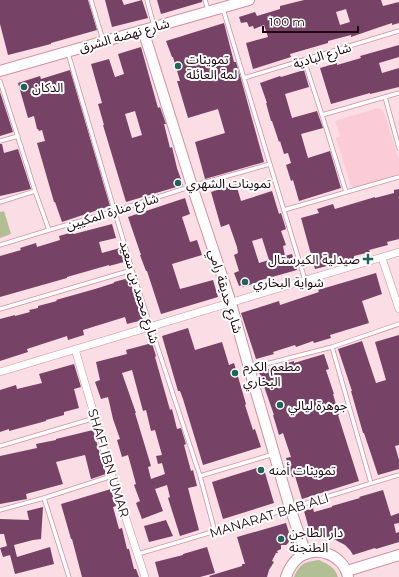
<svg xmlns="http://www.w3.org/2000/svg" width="399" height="577" font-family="Montserrat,'Noto Sans Arabic',sans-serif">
<rect width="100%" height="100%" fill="#fbdde5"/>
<path fill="#fbcbd7" d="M378 108 383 110 399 160V174L354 188 351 186 336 138 340 136 335 121Z"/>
<path fill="#b2be94" d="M4 211 11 234 0 238V212Z
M319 560C328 564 335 567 338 577H294C300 563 305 562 319 560Z"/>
<path fill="#764265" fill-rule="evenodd" d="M0 0H88L97 30 51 43V44L8 55 0 24Z
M105 0H122L124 5 142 0 148 18 112 27Z
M157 0H202V2L161 14Z
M304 0H381L383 6 399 2V23L392 25V23L377 28 351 37V35L328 41V43L290 54 291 57 253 69 246 43 268 37 264 25 254 29 253 26 249 27 247 22 241 23 239 17 255 12 257 16 280 9V6ZM346 9 350 22 340 25 336 12Z
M224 23 234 62H236L241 79 264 162 205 179 195 142 225 133 218 109 188 118 177 81H180L173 57H172L166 41Z
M399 45V57L379 63 382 73 399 68V87L370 94V93L331 104 320 68 337 63V65L361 58 360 56Z
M141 47 158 108 160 107 166 124H164L170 148 172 147 177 168 183 185 126 202 103 125H104L98 104 102 103 91 64 109 59 115 77 124 74 118 54ZM135 111 142 135 132 138 125 114Z
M70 70 110 206 62 222 55 202H54L37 143 45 141 42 130 39 131 38 129H37L34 116 28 118 18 83 40 76 41 79Z
M304 70 309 87 285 94 292 118 317 111 323 128 301 134 308 158 330 151 341 188 299 201 293 180 291 181 286 165 291 163 288 153 284 154 280 141 279 142 272 121H271L266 103H267L260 83 280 76 281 77Z
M0 92 13 132 0 136Z
M0 144H2L4 153 18 149 31 189 0 196Z
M236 184 241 201 272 191 279 214 281 213 286 229 281 231 286 245 283 246 285 256 292 254 297 270 261 280V281L243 287 242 285 239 286 234 273 239 271 234 255 238 253 237 247 229 224 221 227 211 192ZM262 238 269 260 259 263 252 241Z
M399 189V239L387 242 388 245 369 250 370 252 354 256V259L315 269 301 218 319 213 317 209 333 204 335 209 375 197V198L394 193V190Z
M185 198 190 214 182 217 190 242 197 240 202 255 172 264 180 289 213 280 218 297 161 314 147 271H146L140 255H141L128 217Z
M112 224 116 238 99 242 102 253 120 248 124 262 109 266V265L67 277V278L0 297V256L21 250 20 248 36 243 37 247 60 240 59 236 73 232 74 234Z
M376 273 382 294 362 301 369 323 330 335 331 338 314 343 313 341 296 347 295 345 273 352 274 354 256 359 241 313 279 301 280 305 319 292 318 290Z
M129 278 137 303 138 302 143 320 127 324 125 317 83 330 84 335 68 340 67 336 27 349 28 352 0 361V319L15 315V316L30 312 29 310 38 308V306L57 301 56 300 95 289 114 283V282Z
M188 328 195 350 222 342 229 365 234 363 246 404 245 405 253 430 255 429 261 447 203 465 183 399 180 391H178L162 336Z
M399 335V445L395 446 399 460V469L378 475 364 433H363L351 391H352L338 349 362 341 376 383 386 380 375 342Z
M152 343 156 356 155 357 170 410 172 409 177 429 181 428 186 444 184 445 191 471 193 470 197 486 188 488 199 530 180 536 168 498 170 497 167 485 155 489 163 511 142 519 136 503 140 501 134 485 136 484 128 455 122 457 117 440 120 439 113 419 108 397 101 399 95 382 100 380 96 362 127 354 126 350ZM132 370 143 411 146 410 151 431 155 430 162 455 156 456 158 464 162 463 165 474 151 479 148 467 151 466 135 413H136L122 373Z
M324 354 329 369 326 370 334 394H333L339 415H338L359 481 302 499 295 476 292 477 286 458 291 457 283 433 279 435 273 415H274L259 372 294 361V363Z
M74 364 81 387 74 389 79 408 64 412V415L46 420V421L9 431V429L0 432V390L16 385 17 389 42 383 39 374Z
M93 430 106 474 91 479 85 455 56 462 63 484 26 494 27 499 0 504V456L37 448 36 444 56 440V439Z
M263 466 274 503 223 519 212 482Z
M111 489 116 506 113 507 119 529 122 528 127 549H129L134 569H136L139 577H82L72 539H71L61 504Z
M383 490 391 516 399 513V523L394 524 396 533 399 532V542L376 549 375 548 353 555 350 550 345 545 330 537 311 536 304 511 313 508 314 512 332 507V506L360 498 359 497Z
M43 507 41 539 33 540 14 545 17 557 50 547 54 564 15 574 10 555 3 557 0 548 7 546 4 534H0V519L29 520 27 511Z
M166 520 173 536 149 542 144 526Z
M286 523 291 539 290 542 288 543 286 545H281V549L277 551 278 553H276L272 561 274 562 269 570 267 577H210L209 576 242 566V564H245L237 537Z
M207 547 215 573 200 577H159L155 562 183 555V554Z"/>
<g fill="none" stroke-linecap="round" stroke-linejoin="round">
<defs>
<path id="lane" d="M91 0 103 40
M147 0 154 26
M205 0 208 10
M223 9 305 280
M68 53 132 270 200 476 215 532
M304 60 322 115 346 192
M244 78 399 31
M0 81 35 191 49 230
M385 97 399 148
M322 115 399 93
M0 141 18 136
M0 202 35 191
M284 210 399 177
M0 245 49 230 115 211 192 186 270 164
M0 309 132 270
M332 347 371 483
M250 368 332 347 399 324
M0 446 95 418
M200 476 274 454
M44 498 69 577
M0 510 44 498 112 476
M138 554C225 529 312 501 399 475"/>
<path id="street" d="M382 258 399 309
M75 349 112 476 145 577
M0 372 399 252"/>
<path id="secondary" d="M143 30 192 186 231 303 249 368 290 508 306 554
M0 71 249 0
M347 571 399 555
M286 577C288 571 291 565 296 560 313 543 344 554 348 577"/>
</defs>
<use href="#lane" stroke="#d28fa2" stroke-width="5"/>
<use href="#street" stroke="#d28fa2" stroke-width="8"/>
<use href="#secondary" stroke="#d28fa2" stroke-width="12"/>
<use href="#lane" stroke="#fff" stroke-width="3.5"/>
<use href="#street" stroke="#fff" stroke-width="7"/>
<use href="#secondary" stroke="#fff" stroke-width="10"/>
</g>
<g fill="#1e665b" stroke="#fff" stroke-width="1.5">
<circle cx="178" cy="66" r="4"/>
<circle cx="24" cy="87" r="4"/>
<circle cx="178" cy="183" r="4"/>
<path d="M366 253h4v4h4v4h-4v4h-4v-4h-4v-4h4z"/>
<circle cx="245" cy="282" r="4"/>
<circle cx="235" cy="373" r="4"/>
<circle cx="280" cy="405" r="4"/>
<circle cx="261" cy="470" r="4"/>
<circle cx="281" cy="539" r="4"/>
</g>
<g text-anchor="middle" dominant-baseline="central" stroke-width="4" stroke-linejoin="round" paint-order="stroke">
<g font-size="13" fill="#1f0810" stroke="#fff">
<text transform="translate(124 35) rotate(-16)">شارع نهضة الشرق</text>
<text transform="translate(322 55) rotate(-17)">شارع البادية</text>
<text transform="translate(112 211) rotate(-17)">شارع منارة المكيين</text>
<text transform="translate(226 291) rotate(73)">شارع حديقة رامي</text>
<text transform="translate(140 292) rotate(73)">شارع محمد بن سعيد</text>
<text transform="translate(109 463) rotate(73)">SHAFI IBN UMAR</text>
<text transform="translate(269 515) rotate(-17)">MANARAT BAB ALI</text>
</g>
<g font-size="13" fill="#1f0810" stroke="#fff" text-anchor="start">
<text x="186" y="59">تموينات<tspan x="186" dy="15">لمة العائلة</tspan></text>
<text x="32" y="87">الدكان</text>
<text x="186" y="183">تموينات الشهري</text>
<text x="360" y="259" text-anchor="end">صيدلية الكيرستال</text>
<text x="253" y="282">شواية البخاري</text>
<text x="243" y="366">مطعم الكرم<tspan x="243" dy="15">البخاري</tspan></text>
<text x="288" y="405">جوهرة ليالي</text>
<text x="269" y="470">تموينات أمنه</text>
<text x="289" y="532">دار الطاجن<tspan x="289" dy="15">الطنجنة</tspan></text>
</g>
</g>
<path d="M263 26v6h95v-6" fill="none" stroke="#1f0810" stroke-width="2"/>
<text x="269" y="26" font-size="12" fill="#1f0810" stroke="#ffffff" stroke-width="3" paint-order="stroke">100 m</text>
</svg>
